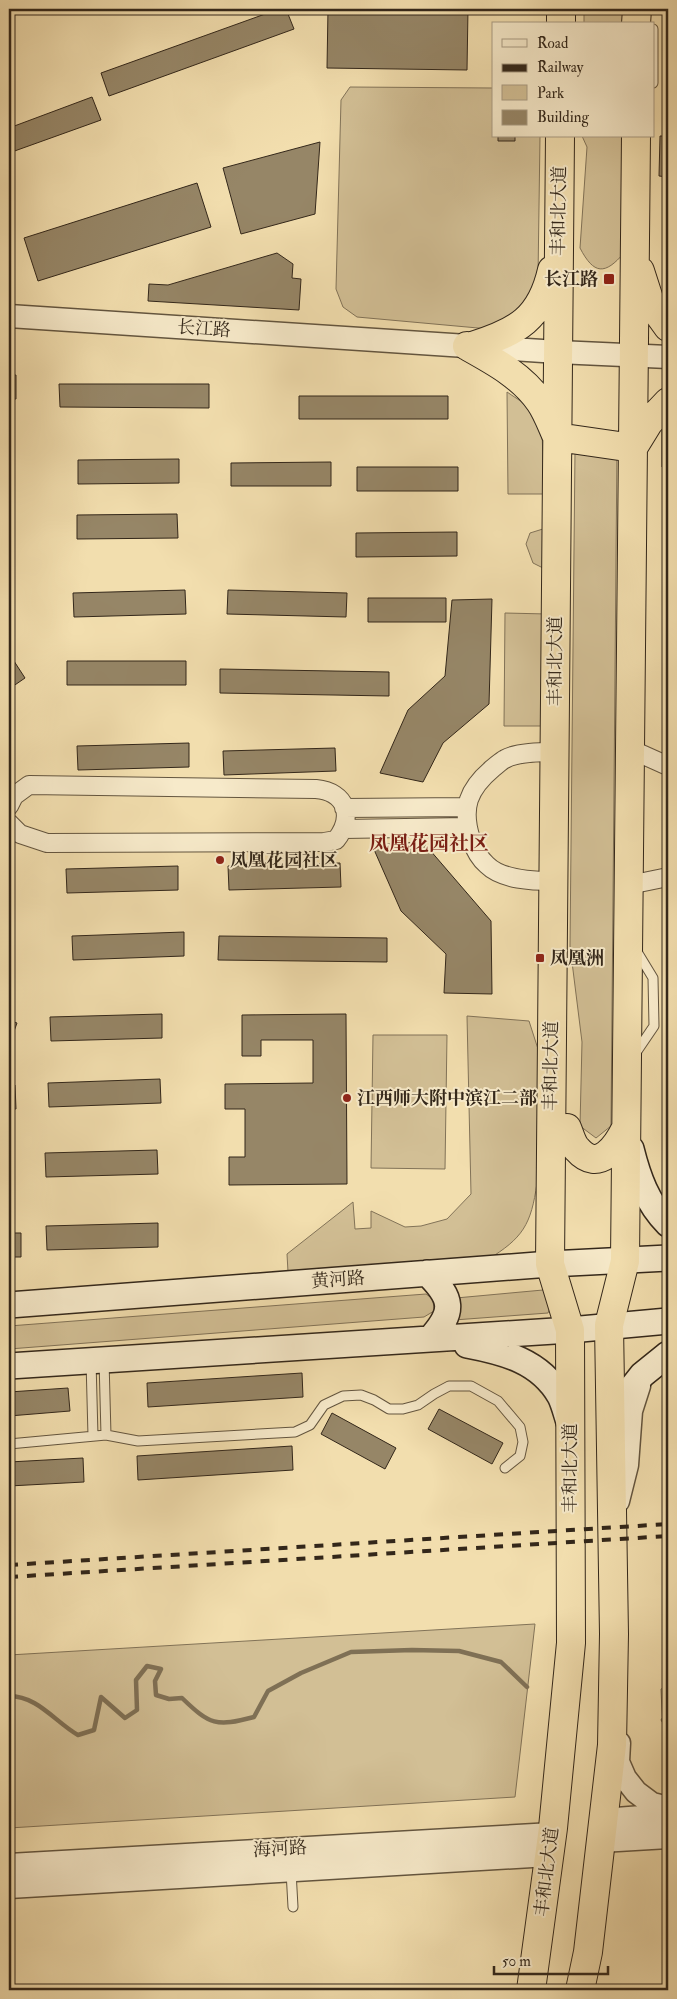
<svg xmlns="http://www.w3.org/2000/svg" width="677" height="1999" font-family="'IM FELL Double Pica','Noto Serif SC',serif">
<rect width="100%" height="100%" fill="#f2deae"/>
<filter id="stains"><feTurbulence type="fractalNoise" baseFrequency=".004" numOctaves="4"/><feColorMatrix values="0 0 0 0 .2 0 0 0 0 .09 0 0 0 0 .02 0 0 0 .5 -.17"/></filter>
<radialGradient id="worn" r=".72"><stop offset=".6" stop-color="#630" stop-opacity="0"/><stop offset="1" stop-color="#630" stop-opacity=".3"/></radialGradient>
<path fill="#d2bf95" stroke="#827358" d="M584 9H627V24H584Z
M350 87 493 88V136H540L538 278 532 294 515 312 489 329 357 317 343 307 336 289 341 100Z
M582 136H625L624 253C605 275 594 275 580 248L587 147Z
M507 392 525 404 542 430 544 494H508Z
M617 447 611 1126 596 1138 580 1126 582 1042 570 946 575 451Z
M546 528 547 570 533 563 526 544 530 533Z
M505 613 547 614 546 726H504Z
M467 1016 529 1021 538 1049 537 1183C531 1225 523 1238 487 1260L288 1272 287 1254 353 1202 355 1229 371 1228V1211L405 1227 421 1226 447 1219 471 1194Z
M373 1035H447L445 1169 371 1168Z
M543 1290 549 1291 551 1306 548 1313 454 1320 456 1298Z
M426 1294 433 1299 434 1311 424 1317 9 1349V1326Z
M535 1624 515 1797 9 1828V1655Z
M668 1686V1784H665L661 1689Z"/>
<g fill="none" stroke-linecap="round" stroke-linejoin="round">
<path stroke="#7f7055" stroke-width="4.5" d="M9 1696C38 1696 55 1722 78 1735L94 1730 101 1697 125 1718 137 1710 136 1680 147 1666 161 1669 155 1681 156 1695 169 1699 182 1698C210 1725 216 1727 254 1717L268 1691 301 1673 351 1652 412 1650 459 1651 501 1662 527 1687
M663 1720 668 1717"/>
</g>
<path fill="#968667" stroke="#33271a" d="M279 9H286L294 29 109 96 101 73Z
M328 9H468L467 70 327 68Z
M92 97 101 120 9 153V128Z
M498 136H515V141H498Z
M660 136H668V177L659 176Z
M320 142 315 214 241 234 223 168Z
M197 183 211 227 38 281 24 238Z
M277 253 293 264 292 278 301 279 299 310 148 301 149 284 168 285Z
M9 375H16V399H9Z
M59 384H209V408L60 407Z
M299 396H448V419H299Z
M662 425H668V467H662Z
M9 443H13V467H9Z
M179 459V483L78 484V460Z
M331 462V486H231V463Z
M357 467H458V491H357Z
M177 514 178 538 77 539V515Z
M457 532V556L356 557V533Z
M185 590 186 614 74 617 73 593Z
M228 590 347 593 346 617 227 614Z
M368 598H446V622H368Z
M492 599 489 704 443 743 423 782 380 773 408 710 445 676 452 600Z
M12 658 25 678 9 689V660Z
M67 661H186V685H67Z
M220 669 389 672V696L220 693Z
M189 743V767L78 770 77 746Z
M335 748 336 771 224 775 223 751Z
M423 842 491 921 492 994 444 993 446 954 401 911 372 845Z
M340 863 341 887 229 890 228 866Z
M178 866V890L67 893 66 869Z
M184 932V956L73 960 72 936Z
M219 936 387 938V962L218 960Z
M162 1014V1038L51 1041 50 1017Z
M346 1014 347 1184 229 1185V1157H245V1109H225V1084L313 1083V1040H261V1056H242V1015Z
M9 1020 17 1023 9 1045Z
M160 1079 161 1103 49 1107 48 1083Z
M9 1085H15L16 1109H9Z
M157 1150 158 1174 46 1177 45 1153Z
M158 1223V1247L47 1250 46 1226Z
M9 1233H21V1257H9Z
M302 1373 303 1397 148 1407 147 1383Z
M68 1388 70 1411 9 1416V1392Z
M439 1409 503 1443 492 1464 428 1429Z
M332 1413 396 1448 385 1469 321 1434Z
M292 1446 293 1470 138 1480 137 1456Z
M83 1458 84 1482 9 1486V1462Z"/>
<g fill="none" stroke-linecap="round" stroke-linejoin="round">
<defs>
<path id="service" d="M653 29V83
M635 1054 654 1026 653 978 636 950
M104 1360 106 1435
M91 1361 93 1436
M9 1444 106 1435 138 1441 295 1432 310 1425 324 1405 343 1396 361 1395 374 1400 389 1409H403L418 1405 434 1394 449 1386H471L498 1401 520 1427 523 1442 520 1456 505 1468
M291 1871 293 1907"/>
<path id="minor" d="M630 749 668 766
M9 806 14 796 29 785 316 789C347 792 354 817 336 840L324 842 47 843 20 834 9 823
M344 808 466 807
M344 829 467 827
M553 881C533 881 502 880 487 865 480 859 474 848 471 839 461 808 468 789 493 768 497 765 501 761 505 759 517 752 541 752 554 752
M629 885 668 877"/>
<path id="tertiary" d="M9 316 558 352 668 357
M618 1501 627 1465 631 1411 639 1386
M619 1743 618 1762 625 1778 636 1792 652 1804 668 1808
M603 1820 668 1815
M601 1841 668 1837
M9 1865 552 1834
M9 1887 549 1855"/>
<path id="secondary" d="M631 1149C638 1177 647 1203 668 1224
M427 1273C453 1299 455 1311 430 1339
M9 1305 550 1264 668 1258
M467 1345C504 1352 540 1361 560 1396 564 1404 566 1413 569 1422
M9 1366 570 1330 668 1321
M611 1429 623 1399 642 1375 668 1354"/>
<path id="trunk" d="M561 24V9
M636 24 637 9
M640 271 650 302 668 327
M467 346C494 361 522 376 540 402 547 412 552 426 557 437L633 448 649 422 668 402
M472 346C517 332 541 319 552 270
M567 1128C570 1135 572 1144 577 1149 599 1174 617 1146 626 1128
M531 1990 553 1828 571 1643 570 1330 550 1264 560 136
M580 1990 588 1952 612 1745 614 1634 609 1325 625 1261 636 136"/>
</defs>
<use href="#service" stroke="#63553f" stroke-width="11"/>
<use href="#minor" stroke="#63553f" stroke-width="20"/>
<use href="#tertiary" stroke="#63553f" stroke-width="25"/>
<use href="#secondary" stroke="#33271a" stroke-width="28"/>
<use href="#trunk" stroke="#33271a" stroke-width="30"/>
<use href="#service" stroke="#f7eaca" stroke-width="9"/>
<use href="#minor" stroke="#f7eaca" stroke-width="18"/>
<use href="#tertiary" stroke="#f7eaca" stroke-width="22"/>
<use href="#secondary" stroke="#f7eaca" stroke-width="25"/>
<use href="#trunk" stroke="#f2deae" stroke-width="28"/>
<path stroke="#33271a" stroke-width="4" stroke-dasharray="9 9" stroke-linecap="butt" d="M9 1565 668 1524
M9 1577 668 1536"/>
</g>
<g fill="#8f2418" stroke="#f7eaca" stroke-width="2">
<rect x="603" y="273" width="12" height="12" rx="2.5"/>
<circle cx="220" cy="860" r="5"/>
<rect x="535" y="953" width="10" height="10" rx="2.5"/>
<circle cx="347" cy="1098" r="5"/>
</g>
<g text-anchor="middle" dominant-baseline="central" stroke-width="4" stroke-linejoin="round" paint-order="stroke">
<g font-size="18" fill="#33271a" stroke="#f7eaca">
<text transform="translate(559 211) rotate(-89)">丰和北大道</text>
<text transform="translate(204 329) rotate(4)">长江路</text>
<text transform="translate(555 661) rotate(-90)">丰和北大道</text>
<text transform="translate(551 1066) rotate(-89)">丰和北大道</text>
<text transform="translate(338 1280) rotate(-4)">黄河路</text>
<text transform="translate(570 1468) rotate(-90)">丰和北大道</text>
<text transform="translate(280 1849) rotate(-3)">海河路</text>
<text transform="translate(547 1872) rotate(-83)">丰和北大道</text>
</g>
<g font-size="18" font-weight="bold" fill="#33271a" stroke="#f7eaca" text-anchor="start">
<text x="598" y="279" text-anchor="end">长江路</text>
<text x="230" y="860">凤凰花园社区</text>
<text x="550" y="958">凤凰洲</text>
<text x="357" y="1098">江西师大附中滨江二部</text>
</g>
<g font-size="20" font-weight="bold" fill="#7a1f14" stroke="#f7eaca">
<text x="429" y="843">凤凰花园社区</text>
</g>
</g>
<rect width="677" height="1999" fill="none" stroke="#f2deae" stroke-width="30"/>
<rect x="10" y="10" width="657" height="1979" fill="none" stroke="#33271a" stroke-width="2.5"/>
<rect x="15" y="15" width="647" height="1969" fill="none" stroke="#33271a"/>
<rect x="492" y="22" width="162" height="115" fill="#f7eaca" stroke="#a99c84"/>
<rect x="502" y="39" width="25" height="8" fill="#f7eaca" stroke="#a99c84"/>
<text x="537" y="48" font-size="15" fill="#33271a">Road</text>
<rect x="502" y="64" width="25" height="8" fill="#33271a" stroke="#a99c84"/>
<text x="537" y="72" font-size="15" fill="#33271a">Railway</text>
<rect x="502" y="85" width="25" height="15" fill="#d2bf95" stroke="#a99c84"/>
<text x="537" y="98" font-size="15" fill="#33271a">Park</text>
<rect x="502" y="110" width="25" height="15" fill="#968667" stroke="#a99c84"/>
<text x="537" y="122" font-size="15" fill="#33271a">Building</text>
<path d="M494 1966v8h114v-8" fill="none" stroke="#33271a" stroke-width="2.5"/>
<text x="502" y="1966" font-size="15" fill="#33271a" stroke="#f7eaca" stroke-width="4" paint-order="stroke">50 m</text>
<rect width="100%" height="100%" filter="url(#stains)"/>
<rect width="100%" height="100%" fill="url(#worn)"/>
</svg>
